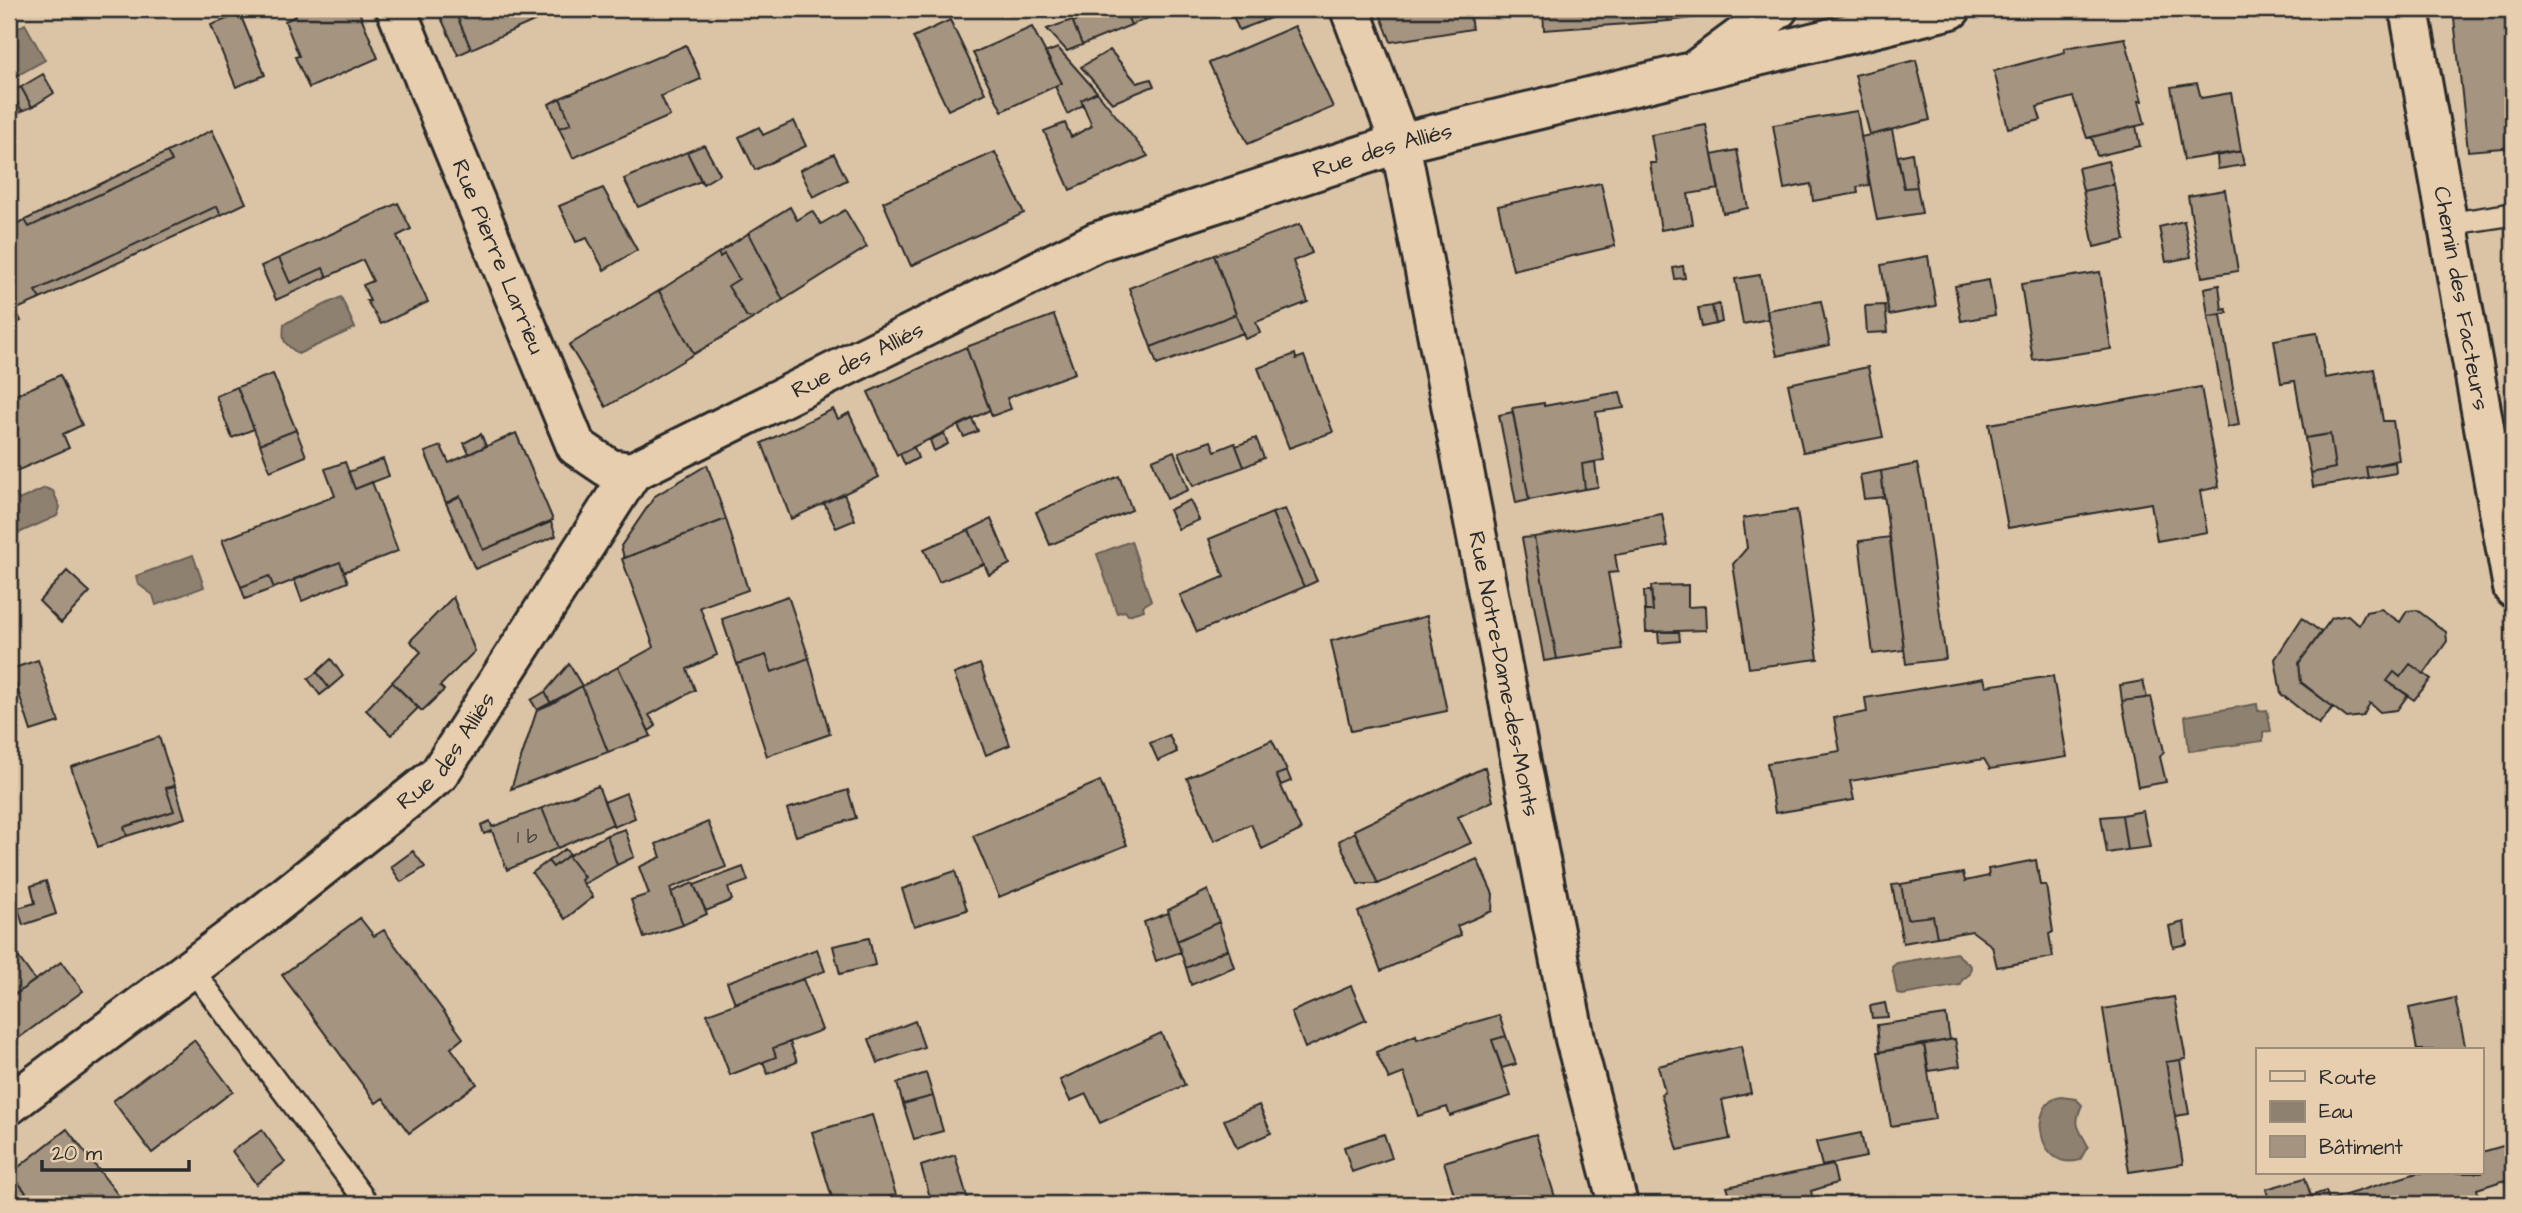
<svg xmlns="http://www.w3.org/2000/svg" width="2522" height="1213" font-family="'Architects Daughter',sans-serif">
<rect width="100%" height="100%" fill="#dbc4a6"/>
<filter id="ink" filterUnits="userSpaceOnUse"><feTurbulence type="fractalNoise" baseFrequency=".0143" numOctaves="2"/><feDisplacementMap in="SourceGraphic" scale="14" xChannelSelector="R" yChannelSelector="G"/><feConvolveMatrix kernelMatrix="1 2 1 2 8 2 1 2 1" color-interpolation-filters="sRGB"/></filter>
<g filter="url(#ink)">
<path fill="#8e8170" stroke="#665f54" stroke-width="2" d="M25 24 45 60 9 80V33Z
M341 297 355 328 298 354C284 342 282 344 284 324Z
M45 488 53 491 60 507 57 516 14 535 9 531V498L16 494 19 500Z
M1131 541 1151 601 1143 606 1144 610 1128 615 1125 611 1117 613 1097 554Z
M193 555 204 587 156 605 153 595 138 584 136 576Z
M2257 704 2258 711 2267 710 2271 731 2263 732V741L2189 751 2185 716Z
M1956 953 1971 966 1970 974 1962 980 1961 985 1902 995 1897 993 1892 967 1897 963Z
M2061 1097 2076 1099 2082 1105C2073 1125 2078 1127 2088 1146L2080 1160C2037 1173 2027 1101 2061 1097Z"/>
<path fill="#a49480" stroke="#2b2b2b" stroke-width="2" d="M293 9H358L378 58 309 88 295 57 299 56 285 21 296 16Z
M437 9H454L471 49 458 55Z
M454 9H550L552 13 471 49Z
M1107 9H1124L1131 25 1082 45 1073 22Z
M1124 9H1170L1131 25Z
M1230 9H1258L1263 21 1239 30Z
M1258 9H1292L1263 21Z
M1378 9H1469L1472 29 1391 42Z
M1543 9H1667L1668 21 1544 30Z
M1667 9H1698V17L1668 21Z
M2453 9H2513V147L2468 151Z
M240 14 265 75 236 87 211 25Z
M950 20 985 93 948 110 913 37Z
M1072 20 1082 45 1067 51 1047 29Z
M1295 26 1333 107 1248 144 1209 63Z
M1032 27 1062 83 1002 111 973 53Z
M2125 38 2142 101H2139L2145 124 2087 138 2073 97 2037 107 2041 120 2008 128 1994 71 2065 52 2064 48Z
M686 45 701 79 661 96 670 116 573 158 559 128 571 124 560 98Z
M1058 48 1097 92 1081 100 1083 105 1067 114 1055 86 1062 83 1045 53Z
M1110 50 1137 83 1151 79 1154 86 1112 103 1081 67Z
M1916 60 1930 120 1870 135 1855 75Z
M43 74 54 93 32 107 21 87Z
M2197 83 2201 98 2231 93 2241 151 2184 160 2171 87Z
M21 87 32 107 22 111 11 92Z
M11 92 22 111 9 118V93Z
M1097 92 1148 156 1070 190 1044 131 1065 123 1071 137 1092 126 1081 100Z
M560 98 571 124 559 128 549 104Z
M1857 111 1869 185 1857 187 1858 193 1813 201 1811 184 1784 189 1773 125Z
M794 121 806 146 755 170 739 137 759 127 763 135Z
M1706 125 1719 189 1688 194 1693 224 1661 230 1650 163H1656L1651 135Z
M2136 126 2140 146 2097 156 2092 137Z
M212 130 246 203 221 215 217 206 35 291 40 299 15 310 9 296V227L25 220 29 227 172 161 167 152Z
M1892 130 1904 188 1917 187 1922 213 1877 220 1861 137Z
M704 145 720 174 703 184 687 152Z
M1737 150 1748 208 1723 213 1712 155Z
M2241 151 2244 165 2218 169 2217 156Z
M167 152 172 161 29 227 25 220Z
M687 152 701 181 638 207 624 179Z
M995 152 1024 213 911 266 883 202Z
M1912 153 1917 187 1904 188 1898 156Z
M834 154 847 180 813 197 800 170Z
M2108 161 2114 184 2083 191 2078 168Z
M1601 183 1615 246 1513 270 1498 206Z
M2114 184 2125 240 2094 247 2083 191Z
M603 188 637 250 604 270 587 238 576 242 559 206Z
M2225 190 2238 271 2202 277 2188 196Z
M398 203 411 229 397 236 428 302 381 324 367 301H370L363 285 373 281 363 260 327 277 323 268 290 283 279 258Z
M217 206 221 215 40 299 35 291Z
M790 207 797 220 812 211 821 224 845 210 867 247 783 300 748 233Z
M2184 221 2191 257 2166 262 2159 227Z
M1300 224 1312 253 1293 261 1308 302 1256 322 1260 333 1245 339 1214 255Z
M749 233 783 300 754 318 747 317 728 286 739 279 724 254 720 257 718 253Z
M2513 234V254L2511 255 2508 236Z
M718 253 720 257 724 254 739 279 728 286 747 317 754 318 694 354 659 291Z
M1214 255 1236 314 1151 347 1129 288Z
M1928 256 1936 306 1889 315 1881 265Z
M279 258 290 283 323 268 327 277 276 300 261 266Z
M1683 266 1685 278 1675 279 1673 268Z
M2100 272 2111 349 2033 360 2021 284Z
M1760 275 1768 319 1743 324 1735 279Z
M1989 280 1995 315 1961 321 1955 286Z
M2219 285 2222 310 2226 309 2228 313 2208 316 2204 288Z
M659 291 694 354 606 407 569 345Z
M9 296 21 321 9 327Z
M1821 301 1830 345 1777 356 1767 310Z
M1719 304 1722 322 1716 324 1712 306Z
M1885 305 1888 332 1867 333 1865 306Z
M1712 306 1716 324 1702 327 1698 308Z
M1236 314 1243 333 1157 365 1151 347Z
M1054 315 1075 373 1007 398 1011 409 992 416 966 347Z
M2221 315 2239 425 2228 427 2208 316Z
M2317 333 2325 378 2374 369 2383 421H2393L2399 460 2366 467 2368 478 2313 487 2311 473 2335 468 2330 434 2305 438 2295 381 2281 383 2274 340Z
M966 347 990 410 897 455 868 392Z
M1295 354 1296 359 1304 356 1333 432 1289 448 1258 368Z
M1868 367 1883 437 1803 452 1788 384Z
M273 374 296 430 260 444 237 387Z
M60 375 82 425 63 434 69 448 12 473 9 464V398Z
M237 387 254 429 232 438 216 396Z
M2201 387 2219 487 2200 491 2207 532 2157 541 2151 503 2008 528 1989 424Z
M1620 392 1624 408 1596 412 1604 460 1582 464 1585 489 1529 500 1512 408 1544 403V406Z
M833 409 838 419 849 413 879 477 791 519 762 443Z
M1513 412 1529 500 1516 503 1499 415Z
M972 419 978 431 964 437 958 426Z
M296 430 306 456 270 471 260 444Z
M516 433 553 520 483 550 460 496 446 503 425 452 441 446 449 463Z
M944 433 948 444 934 451 930 440Z
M481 434 486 446 469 454 464 443Z
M2330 434 2335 468 2311 473 2305 438Z
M1256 438 1264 458 1244 467 1236 446Z
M1211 441 1215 451 1235 443 1244 467 1193 486 1179 452Z
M914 447 918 458 905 465 900 454Z
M1174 451 1188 490 1167 499 1152 460Z
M383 459 389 476 355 489 348 472Z
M345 462 355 489 372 482 398 551 344 572 340 562 274 588 269 576 241 587 222 540 335 496 325 469Z
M1595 462 1598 487 1585 489 1582 464Z
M2395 462 2396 473 2368 478 2366 467Z
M1917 464 1923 491 1946 659 1906 664 1881 471Z
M707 465 726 519 624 558 621 546 655 496Z
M1881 471 1884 497 1864 499 1860 475Z
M1119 476 1132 510 1050 545 1036 512Z
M844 494 855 520 836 528 824 503Z
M460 496 483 550 551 522 556 536 475 569 446 503Z
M1190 500 1199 520 1178 529 1169 510Z
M1285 509 1317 581 1304 587 1272 513Z
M1797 510 1818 659 1749 668 1733 564 1747 548 1743 518Z
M1272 513 1304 587 1197 632 1180 595 1224 577 1209 539Z
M1662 514 1668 546 1615 555 1618 572 1608 573 1622 649 1557 659 1534 537Z
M726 519 748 590 700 607 717 655 687 669 695 690 649 715 656 726 649 731 618 667 654 647 622 559Z
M991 519 1010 564 989 575 969 530Z
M969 530 984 564 939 582 924 549Z
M1534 537 1557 659 1544 661 1522 538Z
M1890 537 1904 650 1873 654 1859 541Z
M340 562 348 582 302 601 294 579Z
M67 571 90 592 61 623 39 601Z
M269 576 274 588 245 599 241 587Z
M1688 585V607L1705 606 1706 630 1646 632 1645 611H1653L1651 586Z
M1644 591H1651L1653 611H1645Z
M788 596 809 658 772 672 766 655 737 664 722 619Z
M453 597 475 651 440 686 444 690 422 711 392 682 421 652 410 641Z
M2381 609 2400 622 2407 611 2417 610 2446 632 2447 641 2424 674 2410 664 2400 677 2394 672 2387 681 2408 695 2397 710 2380 712 2370 703 2363 716 2347 718 2301 682 2299 663 2332 618 2348 615 2359 625 2366 612Z
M1427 616 1447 711 1351 731 1331 641Z
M2302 618 2321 632 2299 663 2301 683 2333 707 2319 724 2281 694 2275 659Z
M1658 632H1679L1680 641 1659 643Z
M766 655 772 672 809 658 830 734 767 756 737 664Z
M331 659 343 676 329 688 317 672Z
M38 660 59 722 31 731 11 669Z
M569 664 582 686 551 704 545 692Z
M980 664 1010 745 986 755 954 674Z
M2410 664 2431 679 2414 700 2387 681 2394 672 2400 677Z
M618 667 651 736 608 752 582 686Z
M317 672 329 688 320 695 308 679Z
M2053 676 2067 757 1990 769 1984 759 1850 781 1854 800 1775 813 1767 763 1840 751 1834 718 1867 712 1865 698 1984 678 1986 686Z
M2143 681 2147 698 2122 701 2120 685Z
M392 682 418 708 391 735 366 710Z
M582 686 608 752 511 789 537 710Z
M545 692 551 704 537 710 531 700Z
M2151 697 2164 751 2160 757 2166 782 2138 787 2122 701Z
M1169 735 1177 752 1158 761 1150 743Z
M159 737 175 786 166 788 174 811 124 827 127 836 98 847 71 767Z
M1272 740 1287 771 1276 775 1301 830 1262 849 1251 824 1214 841 1187 778Z
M1485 767 1493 801 1458 817 1471 843 1378 884 1354 830Z
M1287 771 1291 781 1281 785 1276 775Z
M1100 781 1127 845 999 897 973 836Z
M175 786 185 818 127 836 124 827 174 811 166 788Z
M598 786 613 824 558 848 542 808Z
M848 790 856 818 796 836 787 809Z
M626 793 635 818 614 827 604 802Z
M542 808 558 848 507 870 492 831 484 834 481 825 490 821 492 827Z
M2143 811 2150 847 2127 850 2122 815Z
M2122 815 2127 850 2107 853 2101 817Z
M708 822 726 867 670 888 683 925 644 938 631 900 649 894 639 867 661 857 656 844Z
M625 829 634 857 617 865 607 835Z
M1355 832 1378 884H1358L1339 841Z
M607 835 617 865 584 884 581 880 584 877 568 856Z
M565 849 570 854 553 867 548 861Z
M413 851 425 867 401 882 391 867Z
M568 856 584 877 581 880 593 897 565 919 532 873 548 861 553 867Z
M1477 859 1493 894 1492 911 1457 926 1461 935 1381 971 1358 912Z
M2036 860 2040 885H2046L2053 932 2049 934 2053 957 1997 967 1992 946 1972 931 1937 937 1933 916 1907 919 1901 884 1963 873 1965 881 1989 876 1988 869Z
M743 867 748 881 728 888 732 900 706 911 694 885Z
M955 871 967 910 914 926 902 889Z
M46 881 56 914 23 925 18 908 35 903 31 886Z
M693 883 707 914 683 925 671 892Z
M1901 884 1907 919 1933 916 1937 937 1903 943 1892 885Z
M1208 890 1219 922 1177 941 1168 910Z
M1168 913 1181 952 1156 961 1144 922Z
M360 918 374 936 384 930 463 1038 451 1048 477 1084 409 1133 383 1098 376 1103 282 975Z
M1219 922 1228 949 1186 968 1177 941Z
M2184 922 2187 944 2173 947 2169 926Z
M869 938 875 965 840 974 833 946Z
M817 949 825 971 735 1003 727 982Z
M1228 949 1234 967 1191 985 1186 968Z
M19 958 35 980 16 994 9 984V965Z
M61 962 83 991 9 1045V984L16 994Z
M803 979 822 1030 773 1048 776 1057 730 1075 707 1014Z
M1351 986 1366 1020 1305 1048 1291 1012Z
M2174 997 2186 1059 2166 1062 2183 1164 2129 1172 2103 1009Z
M2455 998 2466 1050H2417L2409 1008Z
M1885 1003 1888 1017 1872 1018 1870 1006Z
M1499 1015 1506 1036 1492 1040 1511 1096 1450 1116 1447 1107 1418 1116 1404 1073 1389 1079 1376 1052 1416 1035 1417 1039Z
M1946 1015 1950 1040 1880 1052 1877 1025Z
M915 1021 924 1047 878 1063 869 1039Z
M1161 1033 1185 1085 1100 1123 1086 1094 1070 1101 1060 1080Z
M1506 1036 1516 1064 1502 1068 1492 1040Z
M1955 1039 1960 1066 1929 1071 1924 1044Z
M194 1040 233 1091 152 1153 113 1101Z
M790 1042 797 1062 768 1074 763 1062 776 1057 773 1048Z
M1924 1044 1935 1119 1891 1126 1878 1052Z
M1741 1046 1751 1093 1722 1100 1730 1139 1678 1150 1661 1094 1665 1092 1658 1066Z
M2180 1060 2189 1114 2175 1116 2166 1062Z
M926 1073 933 1096 903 1104 897 1083Z
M933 1096 943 1131 914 1139 903 1104Z
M1259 1105 1271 1133 1237 1148 1224 1120Z
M872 1115 896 1195 865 1204H834L812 1132Z
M67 1129 125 1204H35L11 1173Z
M262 1130 285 1162 256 1184 232 1151Z
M1861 1133 1866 1157 1822 1166 1816 1142Z
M1384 1134 1392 1158 1352 1172 1344 1147Z
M1536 1134 1557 1204H1457L1444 1162Z
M2513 1143V1188L2508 1189 2505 1180 2477 1189 2480 1204H2316L2417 1173H2482V1152Z
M955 1155 969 1204H932L921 1166Z
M1833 1165 1837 1183 1811 1191 1814 1204H1694V1201L1729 1193 1727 1187Z
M11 1173 26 1193 9 1204V1174Z
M2305 1178 2311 1196 2326 1191 2329 1200 2316 1204H2270L2266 1189Z
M889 1197 891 1204H865Z"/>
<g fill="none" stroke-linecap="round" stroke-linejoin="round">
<defs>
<path id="lane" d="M2448 224 2513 214
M191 968 368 1204"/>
<g id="street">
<path id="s1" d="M1350 9 1400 143 1575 1039 1618 1204"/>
<path id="s2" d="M2409 9 2513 588"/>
<path d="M1693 72 1778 9"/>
</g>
<g id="secondary">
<path id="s3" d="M396 9 576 446 610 469 632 472"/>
<path id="s4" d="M9 1105 258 918 439 774 632 472 1096 242 1400 143 1951 9"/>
</g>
</defs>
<use href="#lane" stroke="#2b2b2b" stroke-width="26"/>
<use href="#street" stroke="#2b2b2b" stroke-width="44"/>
<use href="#secondary" stroke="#2b2b2b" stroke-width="44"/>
<use href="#lane" stroke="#e6ceae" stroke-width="21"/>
<use href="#street" stroke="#e6ceae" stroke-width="38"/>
<use href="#secondary" stroke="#e6ceae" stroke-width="38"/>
</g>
</g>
<g text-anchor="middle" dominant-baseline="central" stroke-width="5" stroke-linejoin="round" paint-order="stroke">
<g font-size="19" fill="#494540">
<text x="527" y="837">1 b</text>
</g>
<g font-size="23" fill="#2b2b2b" stroke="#e6ceae">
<text stroke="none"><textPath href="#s4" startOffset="1720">Rue des Alliés</textPath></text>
<text stroke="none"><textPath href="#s3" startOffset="268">Rue Pierre Larrieu</textPath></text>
<text stroke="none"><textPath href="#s2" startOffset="294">Chemin des Facteurs</textPath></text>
<text stroke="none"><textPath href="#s4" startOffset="1153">Rue des Alliés</textPath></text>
<text stroke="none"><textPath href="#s1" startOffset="684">Rue Notre-Dame-des-Monts</textPath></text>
<text stroke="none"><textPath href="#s4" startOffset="565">Rue des Alliés</textPath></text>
</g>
</g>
<rect width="2522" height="1213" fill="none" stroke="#e6ceae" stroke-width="35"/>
<rect x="18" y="18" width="2487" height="1178" fill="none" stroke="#2b2b2b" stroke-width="2.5" filter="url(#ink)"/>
<rect x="2256" y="1048" width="228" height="126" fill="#e6ceae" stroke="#9b8d7a" stroke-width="2"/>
<rect x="2270" y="1071" width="35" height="10" fill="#e6ceae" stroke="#9b8d7a" stroke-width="2"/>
<text x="2319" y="1084" font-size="21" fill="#2b2b2b">Route</text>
<rect x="2270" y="1101" width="35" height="21" fill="#8e8170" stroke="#9b8d7a" stroke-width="2"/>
<text x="2319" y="1118" font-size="21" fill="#2b2b2b">Eau</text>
<rect x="2270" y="1136" width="35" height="21" fill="#a49480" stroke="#9b8d7a" stroke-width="2"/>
<text x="2319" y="1154" font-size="21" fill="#2b2b2b">Bâtiment</text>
<path d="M42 1160v10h147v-10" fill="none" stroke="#2b2b2b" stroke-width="3.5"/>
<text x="52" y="1160" font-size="21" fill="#2b2b2b" stroke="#e6ceae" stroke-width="5" paint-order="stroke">20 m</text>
</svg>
